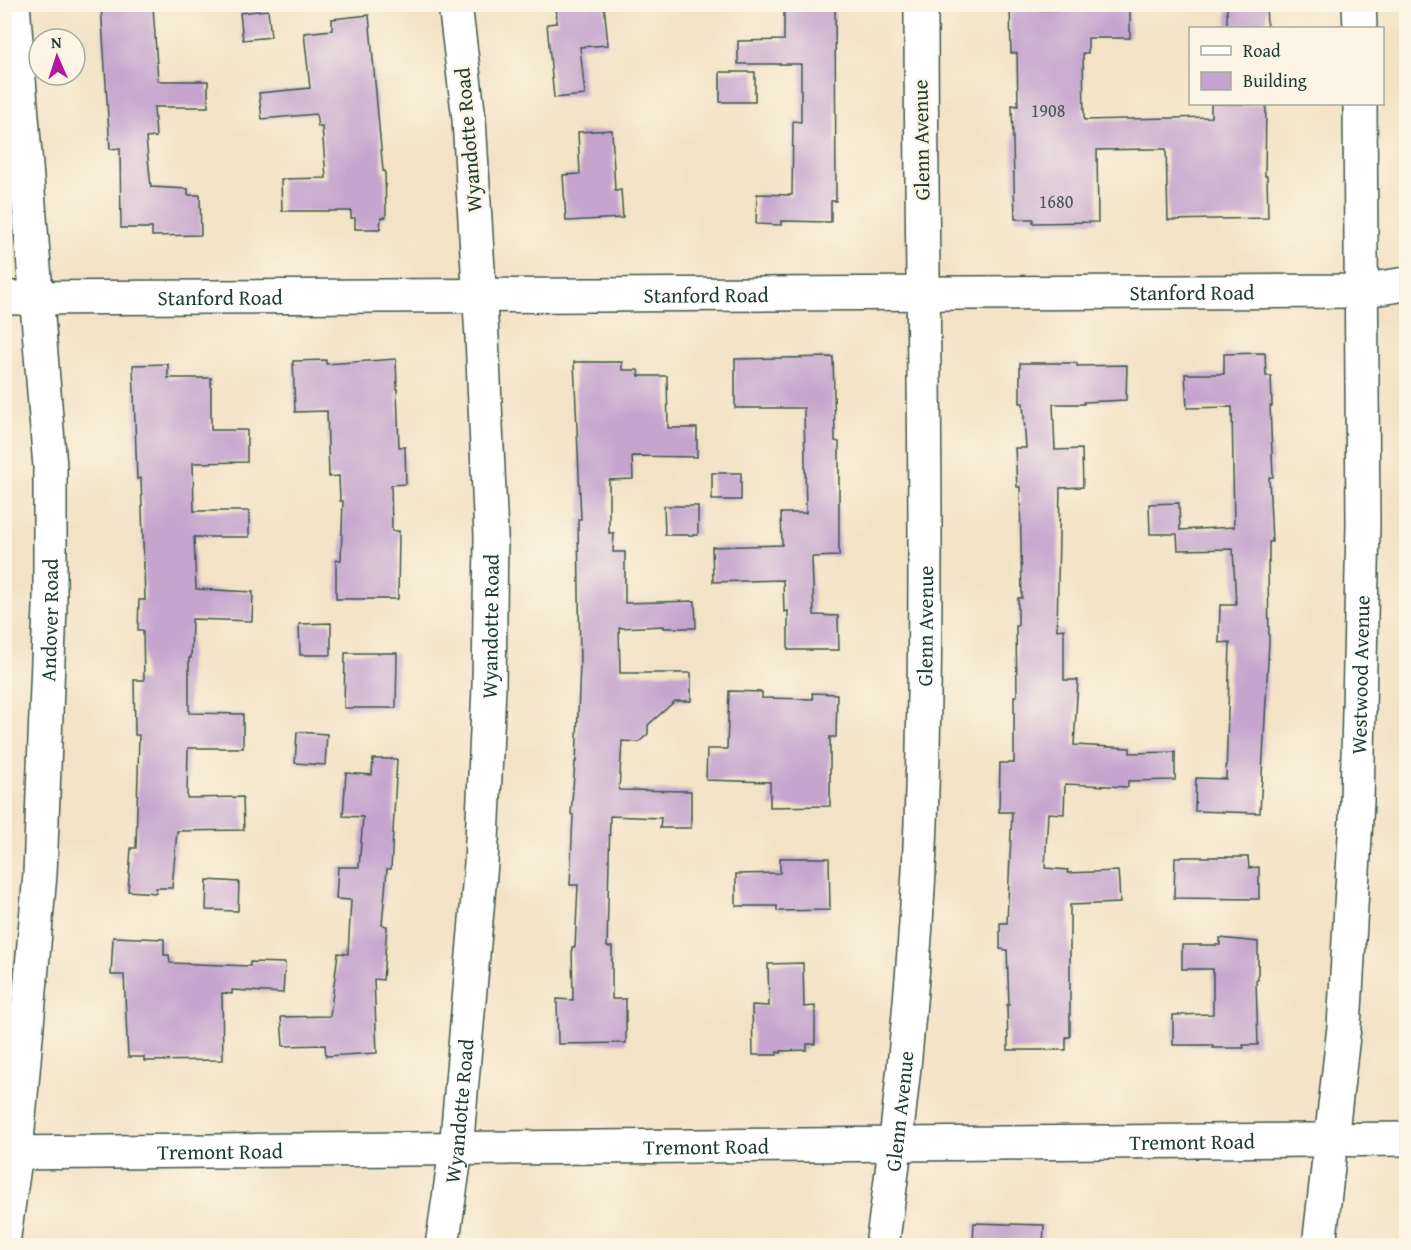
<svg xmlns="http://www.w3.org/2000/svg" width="1411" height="1250" font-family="'Gentium Book Plus',serif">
<rect width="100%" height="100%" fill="#fcf5e5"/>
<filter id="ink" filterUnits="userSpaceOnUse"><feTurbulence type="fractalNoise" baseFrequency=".0167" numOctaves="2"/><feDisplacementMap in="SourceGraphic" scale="12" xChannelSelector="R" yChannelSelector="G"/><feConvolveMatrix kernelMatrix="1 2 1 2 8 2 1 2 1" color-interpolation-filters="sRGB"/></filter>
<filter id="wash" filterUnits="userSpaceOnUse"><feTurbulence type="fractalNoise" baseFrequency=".008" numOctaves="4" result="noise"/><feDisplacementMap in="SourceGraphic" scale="24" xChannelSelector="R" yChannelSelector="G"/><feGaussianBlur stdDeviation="1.35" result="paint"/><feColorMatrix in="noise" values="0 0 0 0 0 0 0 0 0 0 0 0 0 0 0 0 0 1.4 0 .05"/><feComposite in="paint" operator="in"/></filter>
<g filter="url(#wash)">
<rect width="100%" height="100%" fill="#f3e2c5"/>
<g id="blocks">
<path fill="#c5a5ce" d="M101 4H126V7L153 6 158 81H208V107H154L156 137 146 138 151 187 188 189V195H200L201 235 152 236V228H121L120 148 110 149Z
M556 4H604L608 45 580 47 585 95 554 98 547 24 557 23Z
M784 4H835L836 201H831V222L781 221V225L756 224 757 194 792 195 793 121 801 122V64H738V41L784 40Z
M1010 4H1034V10L1099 9V7H1130V38H1088V53H1083L1084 120 1211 117V104H1266L1265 176H1267L1268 218 1168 220 1166 149H1151L1097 150 1098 222 1033 223V219H1015L1012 105 1018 106 1017 53H1011Z
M1227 4H1266L1267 28H1227Z
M268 10 271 37 243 40 240 13Z
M369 15 383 171H385L386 217 381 218 380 229H355V218H351V211H282L281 179 326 178 322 127H318L316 114 262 119 259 93 310 88 304 33 332 30V19Z
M720 72H755V102H720Z
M612 130 615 191 621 190 623 218 566 221 563 175 580 174 578 132Z
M1265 353 1266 376H1271L1272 406H1270L1273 477H1269L1272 542H1269V562H1268L1269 642 1260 813 1195 811 1196 778 1226 779 1230 642 1219 643 1220 605H1236L1233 549 1178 550 1177 534H1150L1149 504 1179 503 1180 530 1234 527 1232 407 1187 408 1185 374H1224V354Z
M833 357 835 433V441L839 442V556L812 557 814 615 838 616 839 650H788V611L784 612 783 580 713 582 712 547 782 545 781 513H806L804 408H735V359Z
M396 359 399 447H405L406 484 391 485 392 531H399L398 599H336V560H341L343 501H340L339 476 329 477 327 411 295 412 293 361 326 360V364Z
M574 362H622V370H638L639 376H667L668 428H697V457L632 456 633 479 609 480V533H614L613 552H625V603L695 601 696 628H664V626L619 628 620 673H691V701H675L648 725V734L639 742 622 741 619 790 691 791V828H660L661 818 610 816 607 947H612V999H626V1043L558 1044 557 999 573 1000 572 947H575L578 885H570L573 815 571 814 575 762H576L580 665 578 519H581Z
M1020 363H1077V366L1127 365 1126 400 1084 402V404H1053L1055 450 1082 449 1083 487 1060 488 1057 630 1064 629V680H1078L1074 745 1130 748V753L1175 752V780L1128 781V787L1065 784 1064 814 1048 813 1045 868 1068 870 1067 873 1118 871 1119 883 1120 903 1070 905V1037H1066V1050H1008L1007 1005H1009L1007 950 1000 949V923H1007L1012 812H999L1000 763H1014V696H1017L1016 626H1018V598H1022L1020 487H1017L1015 448H1026L1023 403H1020Z
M168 364V378H211V430H247V462L193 463 194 511H249V537H194L196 589 253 592 252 621 192 619 191 658H189V713L243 714V748H188L187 798 243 797 244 830 177 831 172 888H156V893L128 891 131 848H136L139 735H135L134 680H144L143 630H138L139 600H145L141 478 137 479 133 365Z
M712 473H741V500H712Z
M664 506H698V535H665Z
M331 623V655H300L299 624Z
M345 653H397L396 708H344Z
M729 691 762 692V698L813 699 812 693 837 694 836 737H830V806L770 807V782L706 780 707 749H727Z
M297 732 327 734 325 765 295 763Z
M373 759H397L391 869H387L382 925 387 926 383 980 374 979 377 1053 326 1056 325 1045 283 1046 281 1017 330 1016 338 953 348 954 351 900 336 899 338 867H359L363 817 343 816 346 773 372 775Z
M1175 857H1248L1249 868 1259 867V899L1174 898Z
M780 858H829L830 910 777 911V906H736V874L780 873Z
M207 880 239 882 238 911 206 910Z
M113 937 164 939V955H169L170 963 250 966V962L285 963 283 993 232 990V994L222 993 223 1060 144 1061V1057H128L124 975H111Z
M1220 938 1258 942V980H1256L1258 1045H1243L1244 1048H1213V1045H1173V1015L1213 1014V969H1182V945H1220Z
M803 963 804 1007 815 1006V1044H807V1050L781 1051V1053L777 1052V1055H753L752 1005 769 1006 768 964Z
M974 1223 1044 1225 1043 1245H973Z"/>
</g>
</g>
<g filter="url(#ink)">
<use href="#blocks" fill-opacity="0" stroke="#3f564a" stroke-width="1.5"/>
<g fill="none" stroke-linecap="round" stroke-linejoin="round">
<defs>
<g id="street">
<path d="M1359 4 1360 28"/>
<path id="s1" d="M4 298 1360 291 1406 284"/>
<path id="s2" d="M4 1153 1406 1139"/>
<path id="s3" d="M4 1236 16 1153 40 874 50 607V467L13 4"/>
<path id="s4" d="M442 1246 456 1150 481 863 489 687 491 536 482 337 469 119 455 4"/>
<path id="s5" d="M882 1246C902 1106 916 964 921 823 930 550 921 277 921 4"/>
<path id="s6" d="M1319 1246 1344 1027 1357 802 1363 524 1360 104"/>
</g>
</defs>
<use href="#street" stroke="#3f564a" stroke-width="36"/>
<use href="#street" stroke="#fff" stroke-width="33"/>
</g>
</g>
<g text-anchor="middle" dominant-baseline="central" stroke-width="5" stroke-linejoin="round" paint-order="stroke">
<g font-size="18" fill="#48575a">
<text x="1048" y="110">1908</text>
<text x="1056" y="201">1680</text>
</g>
<g font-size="21" fill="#1f3d34" stroke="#fcf5e5">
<text transform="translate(468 140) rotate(-95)">Wyandotte Road</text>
<text transform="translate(921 140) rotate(-91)">Glenn Avenue</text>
<text stroke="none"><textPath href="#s1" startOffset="1188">Stanford Road</textPath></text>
<text stroke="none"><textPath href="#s1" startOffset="702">Stanford Road</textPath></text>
<text stroke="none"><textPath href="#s1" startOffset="216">Stanford Road</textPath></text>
<text stroke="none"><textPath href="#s3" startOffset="618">Andover Road</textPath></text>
<text stroke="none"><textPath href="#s4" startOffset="622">Wyandotte Road</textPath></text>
<text stroke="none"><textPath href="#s5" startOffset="622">Glenn Avenue</textPath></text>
<text stroke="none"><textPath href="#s6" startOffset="573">Westwood Avenue</textPath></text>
<text stroke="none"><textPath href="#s4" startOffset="136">Wyandotte Road</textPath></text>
<text stroke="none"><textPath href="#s5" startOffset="136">Glenn Avenue</textPath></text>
<text stroke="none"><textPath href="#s2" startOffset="1188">Tremont Road</textPath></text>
<text stroke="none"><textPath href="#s2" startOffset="702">Tremont Road</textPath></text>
<text stroke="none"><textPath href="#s2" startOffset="216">Tremont Road</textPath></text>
</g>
</g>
<rect width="1411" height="1250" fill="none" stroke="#fcf5e5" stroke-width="24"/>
<rect x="1189" y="27" width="195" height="78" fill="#fcf5e5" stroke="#a4ab9e" stroke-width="1.5"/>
<rect x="1201" y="46" width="30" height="9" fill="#ffffff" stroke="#a4ab9e" stroke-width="1.5"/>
<text x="1243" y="57" font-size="18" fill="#1f3d34">Road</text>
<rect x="1201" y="72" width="30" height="18" fill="#c5a5ce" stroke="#a4ab9e" stroke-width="1.5"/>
<text x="1243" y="87" font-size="18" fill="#1f3d34">Building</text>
<g transform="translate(57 57) rotate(357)"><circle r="28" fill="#fcf5e5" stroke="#a4ab9e" stroke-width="1.5"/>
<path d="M0-4.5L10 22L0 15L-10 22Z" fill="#b5179e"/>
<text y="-9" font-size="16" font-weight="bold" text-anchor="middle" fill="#1f3d34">N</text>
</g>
</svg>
